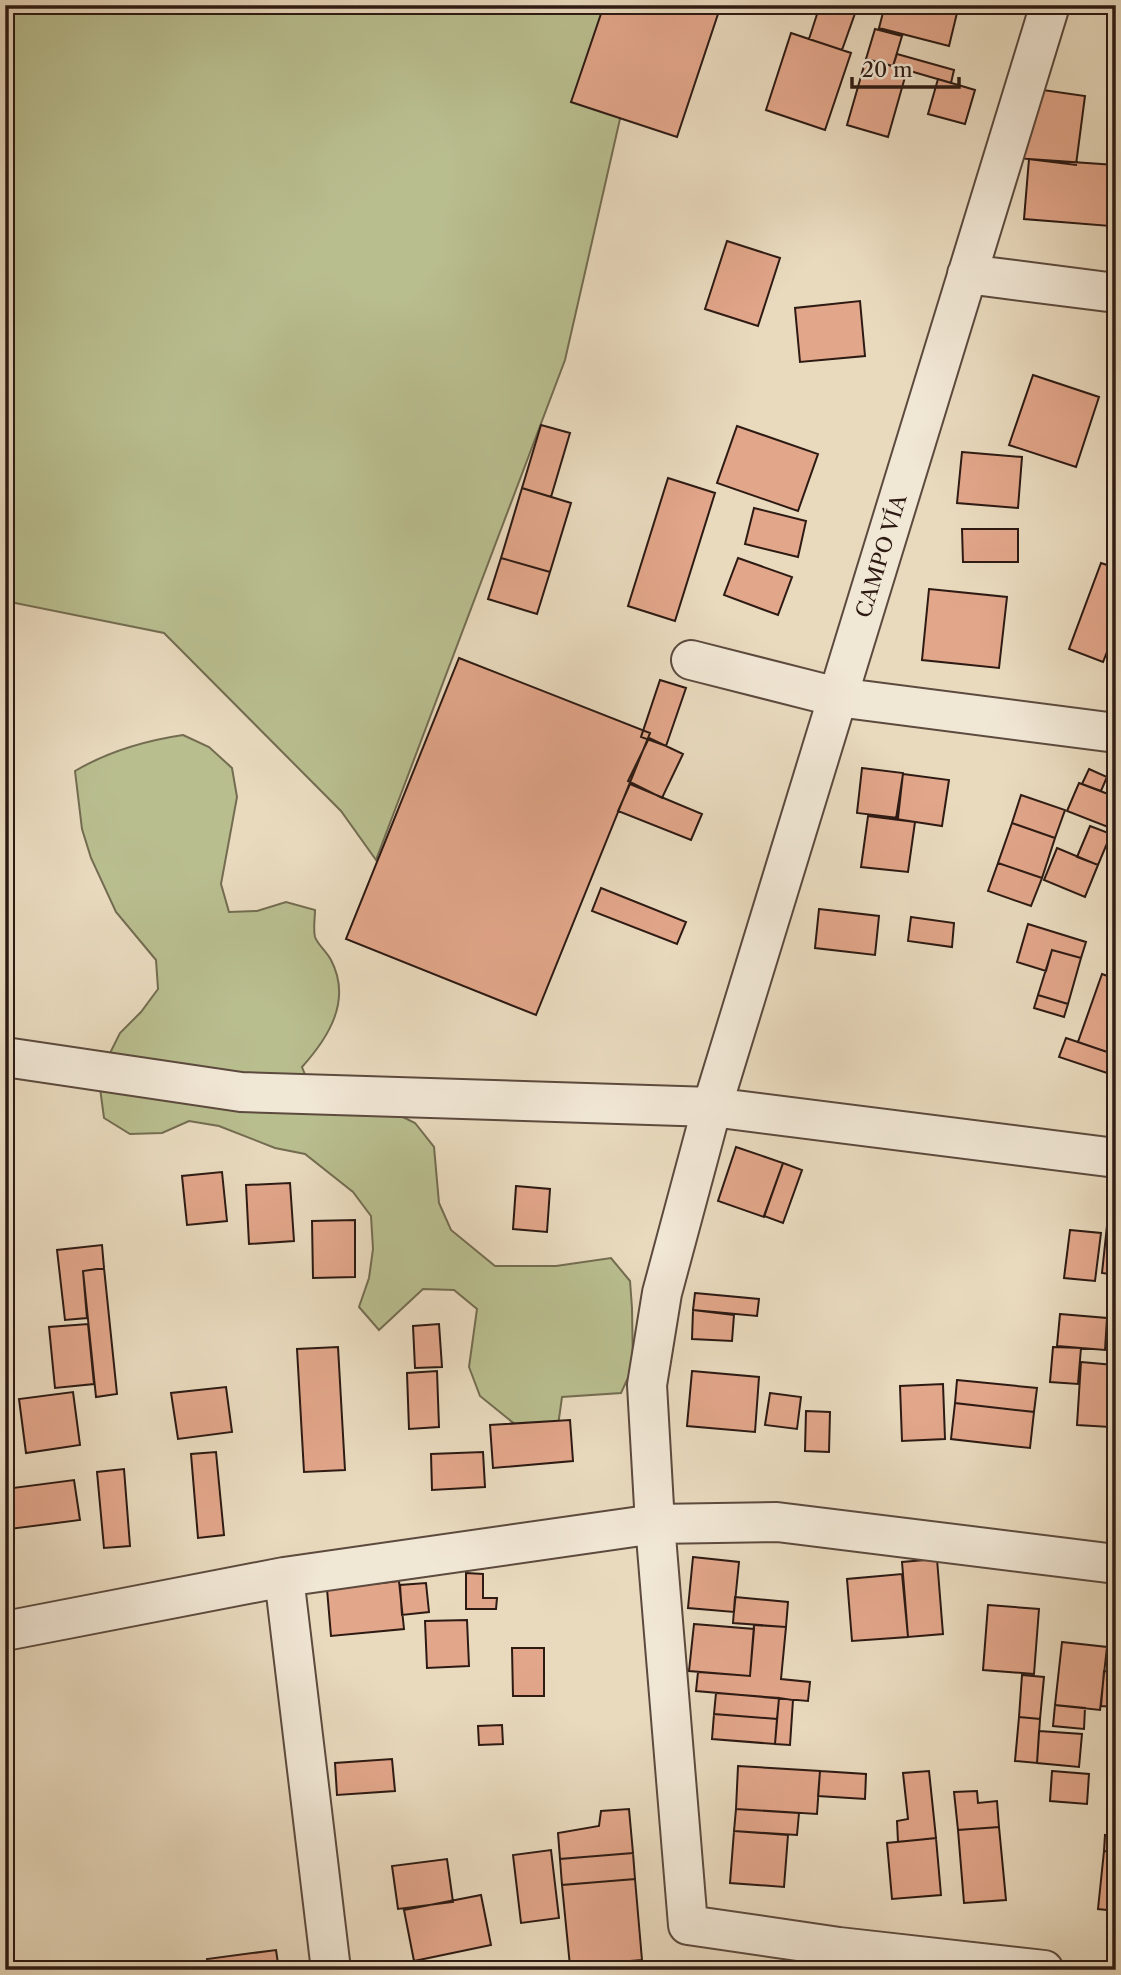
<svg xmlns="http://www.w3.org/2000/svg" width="1121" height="1975" font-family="'Libre Caslon Text',serif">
<rect width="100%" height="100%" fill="#e9dabe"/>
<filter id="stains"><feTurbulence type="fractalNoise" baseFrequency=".00286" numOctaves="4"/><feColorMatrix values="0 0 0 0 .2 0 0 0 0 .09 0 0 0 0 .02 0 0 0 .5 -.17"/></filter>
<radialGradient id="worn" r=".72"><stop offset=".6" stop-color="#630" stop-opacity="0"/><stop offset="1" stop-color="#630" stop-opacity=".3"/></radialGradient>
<path fill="#b9be8f" stroke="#736c51" stroke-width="2" d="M10 5H646L565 360 376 860 341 811 164 633 5 601V103L14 64Z
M183 735 209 747 232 768 237 797 221 884 229 912 257 911 286 902 315 910C315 918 313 929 315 937 318 945 327 952 331 960 352 1000 329 1037 302 1067L308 1082 389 1110 415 1123 434 1147 439 1203 451 1230 495 1266H556L611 1258 630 1281 632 1308 633 1367 621 1393 562 1397 558 1426 527 1434 480 1396 469 1367 477 1309 454 1290 423 1289 379 1330 359 1307 369 1278 373 1249 371 1216 353 1192 305 1154 275 1148 219 1126 189 1121 162 1133 130 1134 104 1118 100 1088 107 1059 120 1033 141 1012 158 989 156 960 116 912 91 858 82 829 75 771C109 751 143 741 183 735Z"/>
<path fill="#e2a68a" stroke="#2d1a13" stroke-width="2" d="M604 5H721L677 137 571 102Z
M820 5H858L842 50 809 39Z
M885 5H928L957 13 949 46 879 28Z
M929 5H956L955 12Z
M875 29 902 36 893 66 866 59Z
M791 33 851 53 825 130 766 110Z
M897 54 954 70 951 83 893 66Z
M866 59 907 70 888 137 847 125Z
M938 79 975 90 965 124 928 114Z
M1029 88 1085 96 1076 165 1019 158Z
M1029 159 1115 165 1110 226 1024 219Z
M727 241 780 258 758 326 705 309Z
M860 301 865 356 800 362 795 308Z
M1033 375 1099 397 1076 467 1009 445Z
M541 425 570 433 551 497 522 488Z
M737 426 818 454 798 511 717 483Z
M962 452 1022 457 1018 508 957 503Z
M668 478 715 493 675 621 628 606Z
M522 488 571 503 550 572 501 558Z
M754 508 806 521 798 557 745 544Z
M962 529H1018V562H963Z
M501 558 550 572 537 614 488 599Z
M738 558 792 577 778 615 724 595Z
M1101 563 1116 568V629L1103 662 1069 649Z
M929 589 1007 597 999 668 922 660Z
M459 658 650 733 536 1015 346 939Z
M660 680 686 688 666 746 641 737Z
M649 738 683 754 662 798 628 781Z
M862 768 903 773 898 818 857 813Z
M1089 769 1107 777 1101 791 1082 784Z
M903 774 949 780 942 826 896 819Z
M1079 783 1116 797V807L1108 827 1067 811Z
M630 784 702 814 691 840 618 811Z
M1021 795 1065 810 1055 838 1012 823Z
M868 816 915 822 908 872 861 867Z
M1012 823 1055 838 1042 878 998 863Z
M1090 826 1111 834 1098 865 1077 857Z
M1057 848 1098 865 1085 897 1044 880Z
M998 863 1042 878 1031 906 988 891Z
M601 888 686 922 677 944 592 911Z
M819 909 879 916 875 955 815 948Z
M911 917 954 923 952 947 908 941Z
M1028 924 1086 942 1081 958 1052 950 1046 971 1017 962Z
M1052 950 1081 958 1068 1004 1038 995Z
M1102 974 1116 979V1055L1078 1042Z
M1038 995 1068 1004 1064 1017 1034 1008Z
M1066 1038 1116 1055 1110 1074 1059 1057Z
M736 1147 783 1163 764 1217 718 1201Z
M783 1163 802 1170 783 1223 764 1216Z
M222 1172 227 1221 187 1225 182 1176Z
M290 1183 294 1241 249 1244 246 1185Z
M516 1186 550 1189 547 1232 513 1229Z
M1109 1207 1116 1208V1275L1102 1273Z
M355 1220V1277L313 1278 312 1221Z
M1070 1230 1101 1233 1095 1281 1064 1278Z
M102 1245 104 1268 83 1271 87 1318 65 1320 57 1250Z
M104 1268 117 1394 96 1397 83 1271Z
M695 1293 759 1299 757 1316 693 1310Z
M693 1310 734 1315 732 1341 692 1339Z
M1060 1314 1107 1318 1105 1350 1057 1346Z
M88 1324 94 1384 55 1388 49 1327Z
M439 1324 442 1367 415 1368 413 1326Z
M338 1347 345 1470 304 1472 297 1349Z
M1053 1347 1081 1348 1078 1384 1050 1382Z
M1081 1362 1114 1365 1110 1427 1077 1425Z
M437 1371 439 1427 409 1429 407 1373Z
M692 1371 759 1377 755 1432 687 1426Z
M957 1380 1037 1388 1034 1412 955 1403Z
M943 1384 945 1439 902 1441 900 1386Z
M226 1387 232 1432 178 1439 171 1393Z
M73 1392 80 1445 26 1453 19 1399Z
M770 1393 801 1397 797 1429 765 1425Z
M955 1403 1034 1412 1030 1448 951 1439Z
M806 1411 830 1412 829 1452 805 1451Z
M570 1420 573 1461 493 1468 490 1425Z
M216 1452 224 1535 198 1538 191 1454Z
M483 1452 485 1487 432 1490 431 1454Z
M124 1469 130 1546 104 1548 97 1472Z
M74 1480 80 1520 10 1529 5 1489Z
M693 1557 739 1562 734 1612 688 1608Z
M937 1559 943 1634 908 1637 902 1562Z
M466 1573 483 1574V1598H497L496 1609H466Z
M902 1574 908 1637 852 1641 847 1579Z
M399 1581 404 1629 331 1636 327 1589Z
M426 1583 429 1612 402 1615 400 1585Z
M735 1597 788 1602 786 1627 733 1623Z
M988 1605 1039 1609 1034 1674 983 1670Z
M467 1620 469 1666 427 1668 425 1621Z
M694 1624 754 1629 750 1676 689 1671Z
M754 1625 786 1627 781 1679 810 1682 808 1701 696 1691 698 1672 750 1676Z
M1062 1642 1107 1647 1100 1710 1055 1705Z
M512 1648H544V1696H513Z
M1104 1671 1116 1672V1707L1101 1706Z
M1022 1675 1044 1677 1040 1719 1019 1717Z
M716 1693 779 1698 777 1719 714 1714Z
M779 1698 793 1700 790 1745 775 1744Z
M1055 1705 1085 1708 1084 1729 1053 1726Z
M714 1714 777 1719 775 1744 712 1739Z
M1019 1717 1040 1719 1037 1763 1015 1761Z
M502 1725 503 1744 479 1745 478 1726Z
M1039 1731 1082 1734 1079 1767 1037 1763Z
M392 1759 395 1791 337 1795 335 1763Z
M738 1766 820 1771 817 1814 736 1809Z
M820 1771 866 1774 865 1799 818 1796Z
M929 1771 936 1838 898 1842 897 1821 908 1819 903 1773Z
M1052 1771 1089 1774 1087 1804 1050 1801Z
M977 1791 978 1803 997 1801 999 1827 958 1830 954 1792Z
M629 1809 633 1853 560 1859 558 1833 599 1826 601 1811Z
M736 1809 799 1813 797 1835 734 1831Z
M999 1827 1006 1900 964 1903 958 1830Z
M734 1831 788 1835 784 1887 730 1883Z
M1105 1835 1116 1837V1852L1104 1851Z
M936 1838 941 1895 892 1899 887 1843Z
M551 1850 559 1918 521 1923 513 1855Z
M1104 1851 1116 1852V1911L1098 1909Z
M633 1853 635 1879 562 1885 560 1859Z
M447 1859 453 1902 398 1909 392 1866Z
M635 1879 642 1960 570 1966 562 1885Z
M481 1895 491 1945 414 1961 404 1910Z
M276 1950 279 1970H208L207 1959Z"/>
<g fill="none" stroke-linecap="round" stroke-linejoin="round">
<defs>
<path id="minor" d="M967 274 1116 293
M691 660 837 697 1116 733
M5 1057 241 1092 712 1107 1116 1158
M284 1577 331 1970
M5 1631 284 1577 655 1524 777 1522 1116 1564
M1044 1970 839 1947 688 1925 655 1524 647 1385 662 1293 712 1107 1050 5"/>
</defs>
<use href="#minor" stroke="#5c4a3e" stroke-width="42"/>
<use href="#minor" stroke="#f1e7d5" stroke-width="38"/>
</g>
<g text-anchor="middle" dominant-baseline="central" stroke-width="5" stroke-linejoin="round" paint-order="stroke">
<g font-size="21" fill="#2d1a13" stroke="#f1e7d5">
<text transform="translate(881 556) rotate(-73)">CAMPO VÍA</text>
</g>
</g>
<rect width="1121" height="1975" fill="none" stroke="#e9dabe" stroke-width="28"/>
<rect x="7" y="7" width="1107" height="1961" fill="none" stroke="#2d1a13" stroke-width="3.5"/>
<rect x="14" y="14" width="1093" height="1947" fill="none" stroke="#2d1a13" stroke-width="2"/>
<path d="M852 77v10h107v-10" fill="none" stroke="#2d1a13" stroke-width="3.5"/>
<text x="862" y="77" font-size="21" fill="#2d1a13" stroke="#f1e7d5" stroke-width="5" paint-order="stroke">20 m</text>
<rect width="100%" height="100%" filter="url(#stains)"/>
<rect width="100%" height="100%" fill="url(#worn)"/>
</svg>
